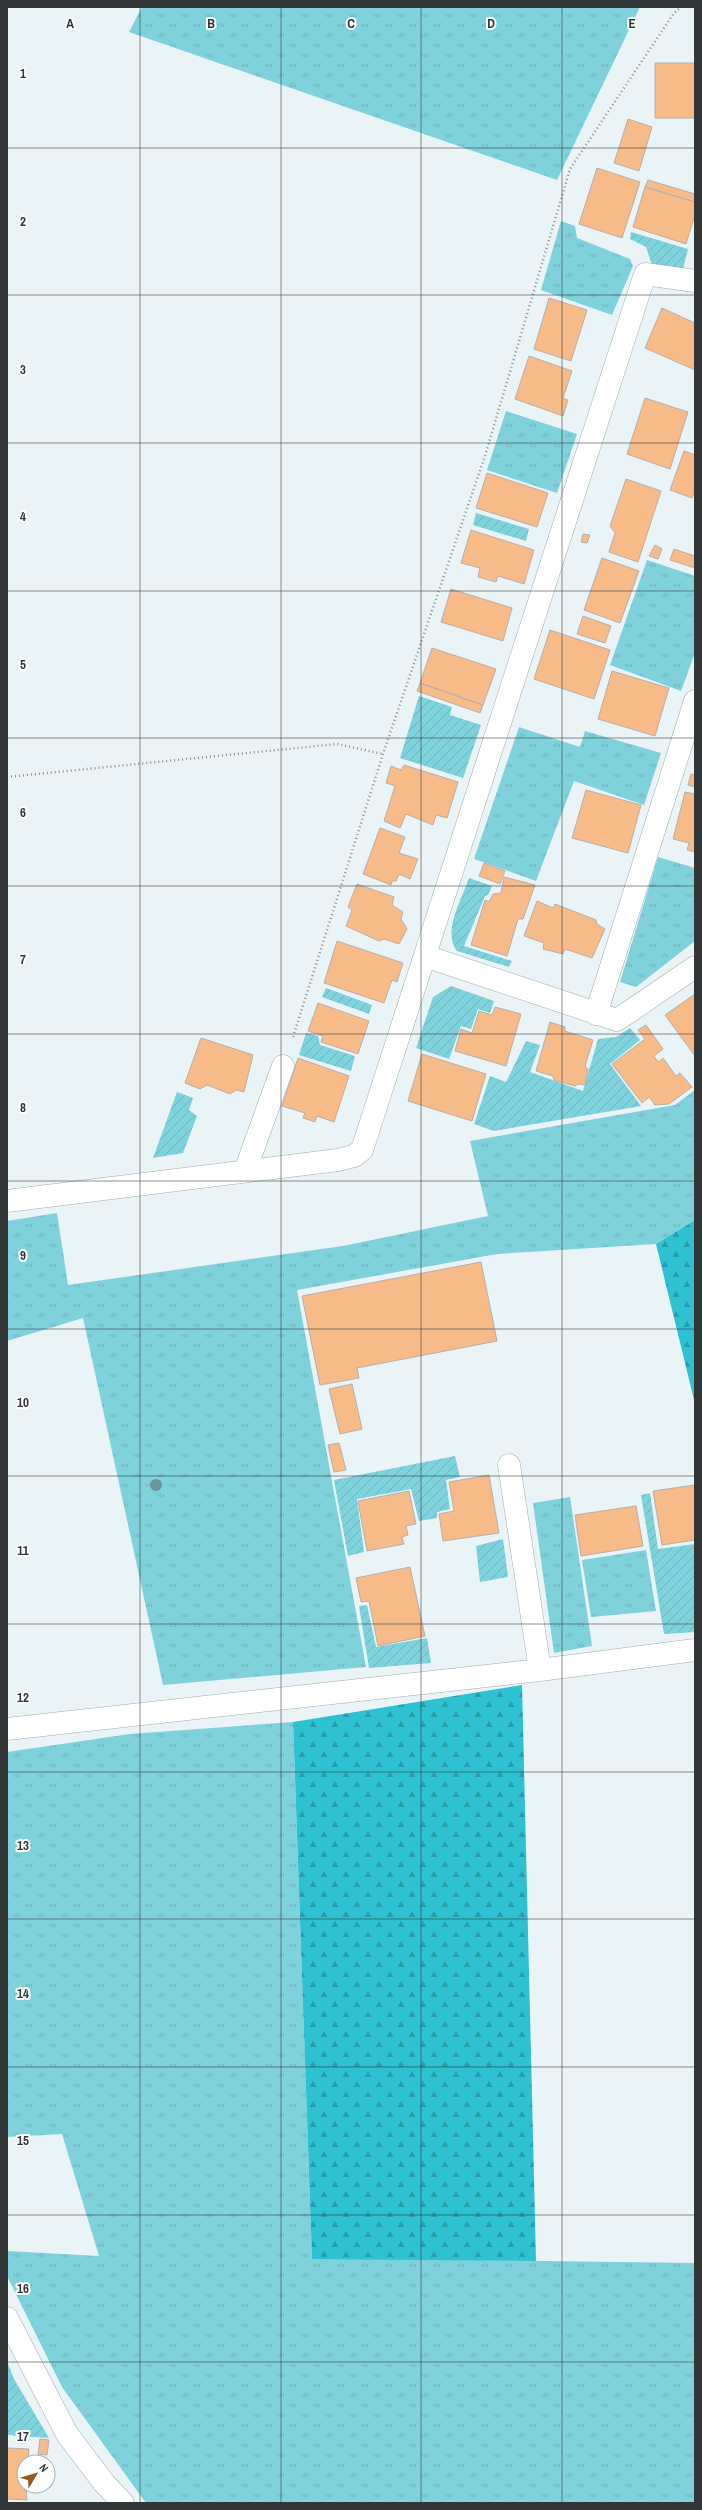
<svg xmlns="http://www.w3.org/2000/svg" width="702" height="2510" font-family="'Archivo Narrow',sans-serif">
<defs>
<pattern id="grass-tufts" width="24" height="20" patternUnits="userSpaceOnUse"><rect width="24" height="20" fill="#7fd1dc"/><path d="M3 7l-1-3M5 7V3M7 7l1-3M15 17l-1-3M17 17v-4M19 17l1-3" fill="none" stroke="#6eb4bd"/></pattern>
<pattern id="forest-firs" width="22" height="20" patternUnits="userSpaceOnUse"><rect width="22" height="20" fill="#2dc1d2"/><path d="M5 1l3.5 6h-7zM16 11l3.5 6h-7z" fill="#279eab"/></pattern>
<pattern id="garden-furrows" width="10" height="10" patternUnits="userSpaceOnUse"><rect width="10" height="10" fill="#7fd1dc"/><path d="M-1 1l2-2M0 10L10 0M9 11l2-2" fill="none" stroke="#6eb4bd"/></pattern>
</defs>
<rect width="100%" height="100%" fill="#eaf3f5"/>
<path fill="url(#grass-tufts)" d="M142 7H640L557 180 129 32Z
M561 221 575 226 577 238 630 259 633 266 612 315 541 290Z
M506 411 577 434 557 493 487 470Z
M647 560 695 576V653L681 691 610 665Z
M519 727 580 747 585 731 661 753 644 805 574 781 536 881 474 859Z
M658 857 695 868V941L636 987 620 982Z
M695 1090V1220L656 1244 497 1254 297 1290 366 1667 163 1685 83 1318 7 1341V1221L57 1213 68 1285 343 1246 488 1216 470 1141 675 1105Z
M570 1497 592 1646 554 1653 533 1503Z
M646 1550 656 1611 591 1617 582 1560Z
M293 1722 312 2258 695 2263V2503H146L62 2387 7 2276V2251L99 2256 62 2134 7 2137V1752L130 1734Z"/>
<path fill="url(#forest-firs)" d="M695 1220V1404L656 1244Z
M522 1685 536 2261 312 2259 293 1722Z"/>
<path fill="url(#garden-furrows)" d="M631 232 688 249 683 269 652 265 646 247 630 239Z
M476 513 529 529 526 541 473 525Z
M419 696 452 707 450 715 481 725 463 778 400 758Z
M469 878 492 886 488 895 485 896 464 946 512 961 509 967 457 951C442 932 462 899 469 878Z
M451 986 494 1001 490 1013 478 1009 471 1029 461 1026 449 1059 416 1048 433 997Z
M326 988 372 1005 369 1014 322 997Z
M630 1028 640 1040 610 1064 641 1106 494 1131 474 1124 490 1076 506 1082 526 1041 540 1045 530 1072 583 1091 598 1039 616 1037Z
M306 1033 318 1036 320 1045 355 1056 351 1071 299 1055Z
M177 1092 193 1098 189 1110 197 1116 183 1153 153 1158Z
M455 1456 460 1477 446 1480 450 1509 437 1512V1518L419 1521 411 1489 357 1499 364 1552 348 1556 334 1480Z
M650 1493 658 1549 695 1544V1632L664 1634 641 1495Z
M503 1539 508 1577 480 1582 476 1546Z
M367 1605 376 1647 427 1638 431 1663 369 1668 359 1606Z
M7 2361 14 2379 49 2438 7 2435Z"/>
<path fill="#f7ba89" stroke="#b6afaa" d="M655 63H695V118H655Z
M628 119 652 127 639 171 614 163Z
M597 168 640 182 622 238 579 224Z
M648 180 695 194V202L645 187Z
M645 187 695 202V215L686 244 633 227Z
M549 298 587 310 571 361 534 349Z
M662 308 695 323V370L645 348Z
M529 356 572 371 563 398 568 400 563 416 515 399Z
M645 398 688 412 670 469 627 454Z
M684 451 695 455V490L692 498 670 490Z
M487 473 548 493 537 527 476 508Z
M626 479 661 491 638 562 609 552 615 533 610 526Z
M471 530 534 550 524 584 498 576 496 582 478 577 480 568 461 563Z
M583 534 590 535 587 543 581 542Z
M655 545 662 549 658 559 649 556Z
M674 549 695 556V568L670 560Z
M602 558 639 571 620 623 584 610Z
M451 589 512 608 503 641 441 622Z
M583 616 611 626 605 643 577 634Z
M550 630 610 650 594 699 534 679Z
M432 648 496 669 483 705 420 683Z
M612 671 669 688 655 736 598 719Z
M420 683 483 705 480 713 417 691Z
M404 765 458 782 447 818 436 815 433 825 406 814 400 828 384 821 395 786 386 783 391 766 401 770Z
M691 774 695 775V787L688 785Z
M586 790 641 805 628 853 572 838Z
M685 792 695 794V852L687 850 689 843 673 839Z
M380 828 405 837 399 853 418 859 410 879 399 874 396 881H392L391 885 363 874Z
M484 863 505 871 500 884 479 876Z
M504 877 535 885 523 919H518L507 956 471 945 485 900 489 902 493 894 501 893Z
M357 884 394 897 392 905 403 912 401 919 407 929 399 944 384 939 379 941 346 926 352 910 348 907Z
M537 901 553 908 555 904 596 920 597 924 605 929 592 958 565 949 563 954 543 949 544 943 524 936Z
M337 941 403 963 397 982 392 980 384 1003 324 983Z
M695 994V1056L665 1015Z
M318 1003 369 1021 358 1054 321 1042 323 1036 308 1031Z
M495 1007 521 1014 506 1066 455 1051 461 1029 472 1033 479 1011 492 1015Z
M550 1022 565 1027V1031L593 1040 585 1066 588 1069 585 1085 578 1084 575 1086 554 1080 553 1076 536 1071Z
M646 1025 663 1049 654 1056 658 1062 663 1058 676 1076 680 1073 692 1087 669 1104 655 1105 649 1097 642 1103 612 1064 645 1039 638 1030Z
M201 1038 253 1055 244 1092 236 1090 230 1094 207 1085 200 1089 185 1083Z
M422 1054 486 1074 472 1121 408 1101Z
M298 1058 349 1076 334 1122 317 1116 315 1122 303 1118 305 1113 282 1106Z
M481 1262 497 1341 357 1368 359 1378 320 1385 302 1296Z
M352 1384 362 1429 340 1434 329 1389Z
M339 1443 346 1470 334 1472 328 1445Z
M489 1475 499 1533 443 1541 439 1514 454 1511 449 1482Z
M695 1485V1540L662 1545 653 1491Z
M409 1491 416 1524 406 1526 408 1535 402 1537 404 1544 367 1551 358 1501Z
M636 1506 643 1546 581 1556 575 1515Z
M410 1567 425 1636 378 1646 369 1601 361 1602 356 1578Z
M40 2439 49 2440 47 2455 38 2454Z
M7 2448 29 2449 28 2462H24L27 2500 7 2499Z"/>
<g fill="none" stroke-linecap="round" stroke-linejoin="round">
<defs>
<path id="minor" d="M425 956 617 1020 695 967
M596 1014 695 701
M245 1171 283 1066
M7 1201 338 1160 354 1156 362 1150 645 274 695 281
M509 1465 540 1670
M7 1729 540 1670 695 1650
M7 2318 67 2434 104 2483 123 2503"/>
</defs>
<use href="#minor" stroke="#a2abad" stroke-width="23"/>
<path stroke="#898f90" stroke-width="2.5" stroke-dasharray="1 3" stroke-linecap="butt" d="M7 777 337 744 383 754
M293 1037 383 754 485 456 570 169 674 13 681 7"/>
<use href="#minor" stroke="#fff" stroke-width="22"/>
</g>
<circle fill="#6c9499" cx="156" cy="1485" r="6"/>
<path fill="none" stroke="#323636" stroke-width="1" stroke-opacity="0.55" d="M140 7V2503M281 7V2503M421 7V2503M562 7V2503M7 148H695M7 295H695M7 443H695M7 591H695M7 738H695M7 886H695M7 1034H695M7 1181H695M7 1329H695M7 1476H695M7 1624H695M7 1772H695M7 1919H695M7 2067H695M7 2215H695M7 2362H695"/>
<g font-size="13" text-anchor="middle" font-weight="bold" fill="#323636" stroke="#fdffff" stroke-width="4" stroke-linejoin="round" paint-order="stroke">
<text x="70" y="28">A</text>
<text x="211" y="28">B</text>
<text x="351" y="28">C</text>
<text x="491" y="28">D</text>
<text x="632" y="28">E</text>
<text x="23" y="78">1</text>
<text x="23" y="226">2</text>
<text x="23" y="374">3</text>
<text x="23" y="521">4</text>
<text x="23" y="669">5</text>
<text x="23" y="817">6</text>
<text x="23" y="964">7</text>
<text x="23" y="1112">8</text>
<text x="23" y="1260">9</text>
<text x="23" y="1407">10</text>
<text x="23" y="1555">11</text>
<text x="23" y="1702">12</text>
<text x="23" y="1850">13</text>
<text x="23" y="1998">14</text>
<text x="23" y="2145">15</text>
<text x="23" y="2293">16</text>
<text x="23" y="2441">17</text>
</g>
<rect width="702" height="2510" fill="none" stroke="#323636" stroke-width="16"/>
<g transform="translate(36 2474) rotate(52)"><circle r="19" fill="#fdffff" stroke="#acafaf"/>
<path d="M0-3L7 15L0 10L-7 15Z" fill="#96591e"/>
<text y="-6" font-size="11" font-weight="bold" text-anchor="middle" fill="#323636">N</text>
</g>
</svg>
